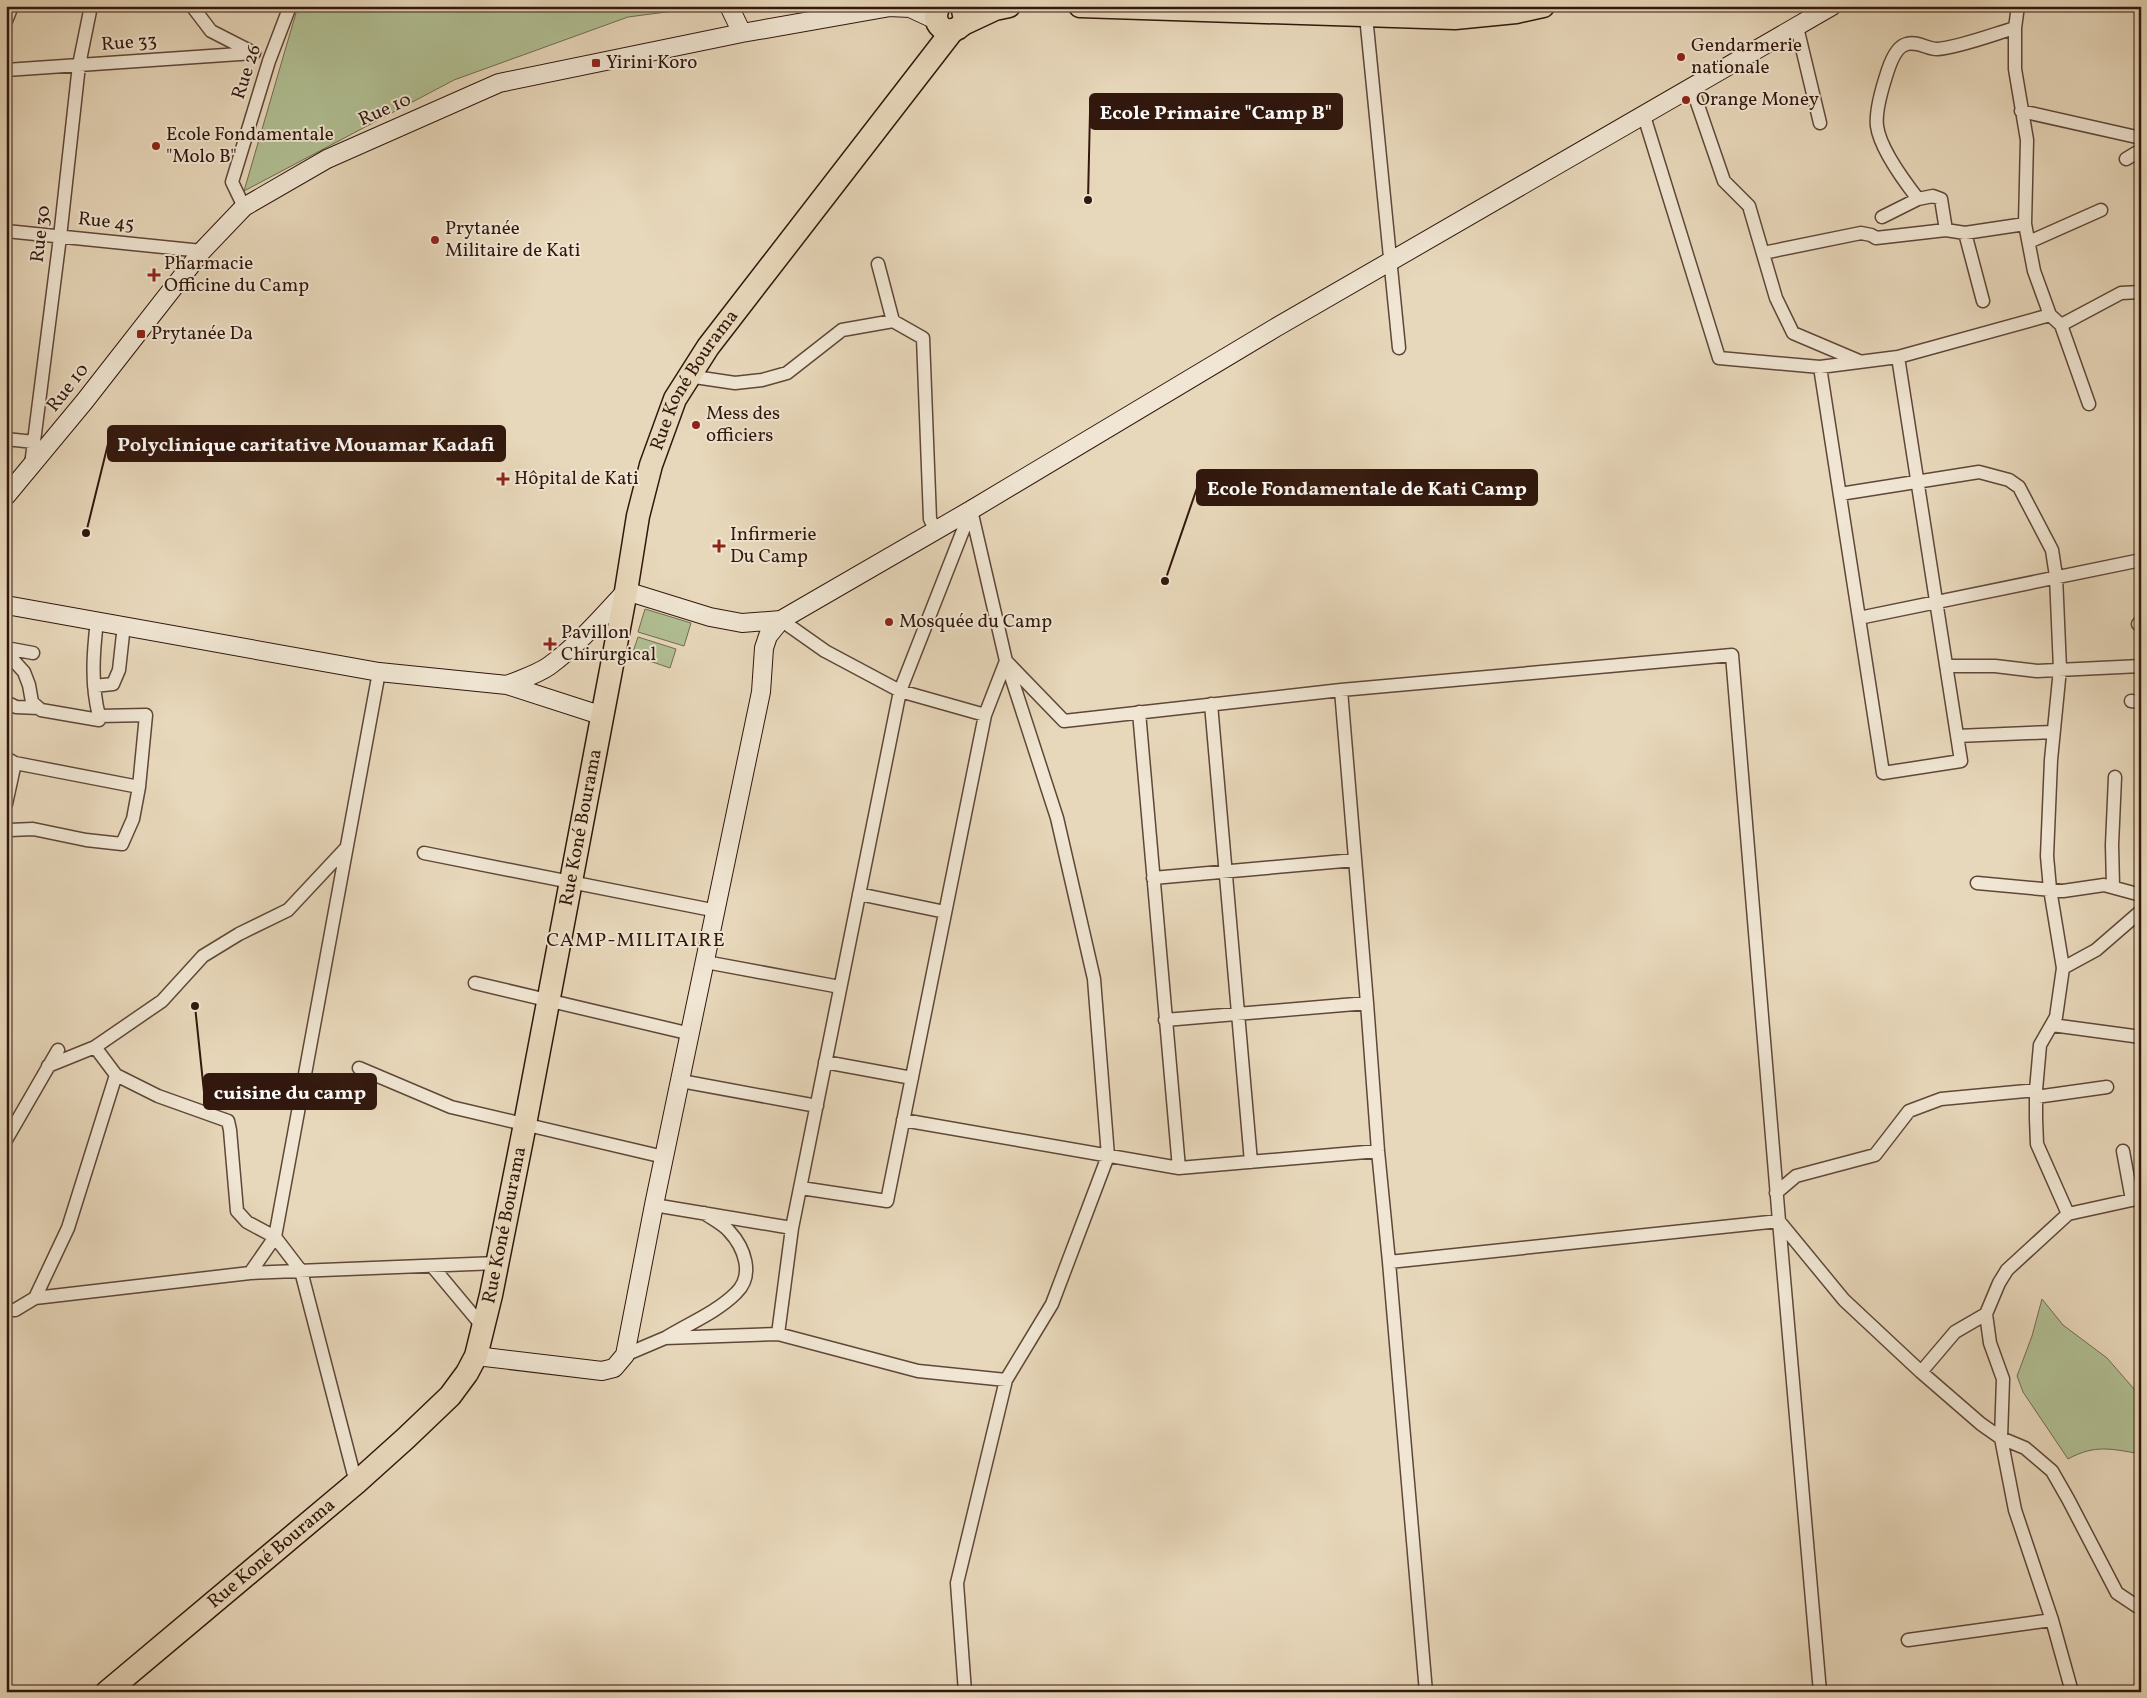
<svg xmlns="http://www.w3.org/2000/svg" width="2147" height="1698" font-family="Vollkorn,serif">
<rect width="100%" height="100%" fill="#e8d8bb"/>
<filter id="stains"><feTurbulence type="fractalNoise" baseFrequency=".004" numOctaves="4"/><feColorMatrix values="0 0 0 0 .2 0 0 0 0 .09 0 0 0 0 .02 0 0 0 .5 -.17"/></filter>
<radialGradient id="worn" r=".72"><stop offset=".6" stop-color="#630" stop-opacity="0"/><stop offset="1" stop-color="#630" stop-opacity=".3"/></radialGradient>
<path fill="#b1c094" stroke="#716c50" d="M298 6H712L628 17 454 80 244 191Z
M645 609 691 623 684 646 638 632Z
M638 637 676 649 670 668 632 655Z
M2042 1299 2063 1325 2107 1358 2141 1397V1454C2112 1449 2095 1444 2068 1459L2023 1392 2017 1376 2032 1336Z"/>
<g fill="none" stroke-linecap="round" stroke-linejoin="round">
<defs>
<path id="street" d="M192 6 211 31 254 53
M2018 6 2015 28V69L2027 140 2025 224 2034 271 2050 315 2061 325 2089 404
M1366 16 1399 348
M6 21 12 6
M1797 27 1820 123
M6 70 254 53
M1692 88 1724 181 1749 206 1776 298 1793 333 1859 361
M2021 111 2141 138
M1644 116 1719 358 1820 367 1898 357 2050 315
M2126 159 2141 150
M244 207 232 182 269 61 290 6
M1882 217 1918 199
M1946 230 1941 199 1933 196 1918 199C1904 181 1880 149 1877 126 1875 110 1883 85 1888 70 1891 61 1897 46 1907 44 1918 41 1927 49 1937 49 1957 48 1994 34 2015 28
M6 231 202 251
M1965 233 1983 301
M2029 242 2101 210
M1763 253 1861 233 1871 235 1876 238 1946 230 1965 233 2025 224
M878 264 893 321
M2061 325 2121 293 2141 292
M1820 367 1883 773 1961 761 1898 357
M688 376 735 383 762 380 787 373 842 330 893 321 923 338 930 519 936 531
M6 439 34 442
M31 465 60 237 79 65 91 6
M1840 494 1979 472 2009 480 2019 487 2052 550 2056 576 2060 669 2051 760 2047 856 2050 889 2063 968 2056 1017 2040 1045 2036 1090V1119L2037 1144 2068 1214
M1859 618 2141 560
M781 620 825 651 900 691 985 715
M2138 624H2141
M6 648 33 653
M6 652 24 672 29 685 32 702 41 710 99 720V716
M1946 666H1995L2037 671 2141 666
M94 686 113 684 119 670 124 625
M1341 690 1367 1003 1378 1151 1389 1262 1426 1692
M2131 701 2141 702
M6 702 16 707 39 708
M1211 704 1251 1162
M1139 712 1179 1168
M1957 736 2053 732
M6 758 15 763 139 787
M6 804 15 763 7 765
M6 828 10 830 33 829 86 840 122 844 133 819 139 787 146 715 99 716C91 684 93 654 97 621
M424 853 717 911
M1153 878 1355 860
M1977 883 2063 891 2104 885 2141 895
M2113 886 2112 845 2115 777
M859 894 945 912
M711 963 840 987
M2063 968 2096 950 2141 911
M475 983 691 1034
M1165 1020 1367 1003
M2052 1025 2141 1037
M95 1047 116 1075 158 1096 228 1121 230 1130 237 1211 247 1222 275 1237 250 1273
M825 1062 912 1078
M48 1066 95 1047 162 1001 203 956 239 934 288 910 346 848
M359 1068 451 1107 664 1157
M681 1081 817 1106
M2036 1097 2107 1087
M903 1120 1179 1168 1378 1151
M6 1140 58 1050
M2123 1151 2132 1200
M801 1188 887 1201 985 715 1006 661 1064 721 1341 690 1732 655 1779 1221 1820 1692
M1776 1193 1796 1176 1875 1155 1909 1111 1941 1099 2036 1090
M654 1205 792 1228
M1389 1262 1779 1221 1844 1300 1921 1372 1981 1424 2001 1438 2025 1448 2052 1471 2068 1499 2117 1593 2141 1609
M432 1266 483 1327
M35 1298 68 1228 116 1075
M6 1310H15L35 1298 250 1273 497 1263
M778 1334 792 1228 900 691 971 510
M667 1337C690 1323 717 1312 736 1293 755 1275 744 1247 729 1231 723 1224 711 1218 704 1213
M625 1355 665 1338 778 1334 918 1371 1006 1380 1052 1304 1108 1156 1094 979 1057 818 1006 661 971 510
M1921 1372 1955 1332 1986 1314
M356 1483 301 1271 275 1237 379 672
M1908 1640 2052 1620
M965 1692 957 1583 1006 1380
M2072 1692 2052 1620 2015 1510 2001 1438 2003 1379 1990 1343 1986 1314 1999 1283 2007 1270 2068 1214 2141 1198"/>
<path id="secondary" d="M729 6 742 33
M889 7 910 8 936 20
M6 496 84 402 202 251 244 207 327 159 499 83 742 33 896 6
M6 605 379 672 507 685 603 716
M507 685C521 679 536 675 549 666 578 645 602 617 626 591L710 617 742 623 781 620
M476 1356 602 1371 614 1368 625 1355 654 1205 761 692 764 648 768 636 781 620 971 510 1275 328 1832 6"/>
<g id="highway">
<path d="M939 6C927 27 955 42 965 19L962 6"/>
<path d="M1080 6 1455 18 1516 12 1543 6"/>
<path d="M963 24 995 9 1009 6"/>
<path id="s1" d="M107 1692 356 1483 406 1438 450 1396 467 1373 476 1356 491 1295 525 1124 626 591 638 516 651 465 675 399 708 347 953 30"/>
</g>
</defs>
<use href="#street" stroke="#5f4738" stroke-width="15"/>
<use href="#secondary" stroke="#31170d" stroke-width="20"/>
<use href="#highway" stroke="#31170d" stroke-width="25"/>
<use href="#street" stroke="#f0e6d3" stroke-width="12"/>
<use href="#secondary" stroke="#f0e6d3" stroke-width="18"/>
<use href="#highway" stroke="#e8d8bb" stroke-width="22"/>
</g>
<g fill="#8f2418" stroke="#f0e6d3" stroke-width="2">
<circle cx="1681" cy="57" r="5"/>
<rect x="591" y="58" width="10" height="10" rx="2.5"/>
<circle cx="1686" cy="100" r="5"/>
<circle cx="156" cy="146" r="5"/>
<circle cx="435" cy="240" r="5"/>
<path d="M151.5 267.5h5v5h5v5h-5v5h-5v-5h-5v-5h5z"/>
<rect x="136" y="329" width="10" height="10" rx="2.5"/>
<circle cx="696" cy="425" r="5"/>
<path d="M500.5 471.5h5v5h5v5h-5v5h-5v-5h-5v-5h5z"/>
<path d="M716.5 538.5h5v5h5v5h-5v5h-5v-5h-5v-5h5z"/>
<circle cx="889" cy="622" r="5"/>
<path d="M547.5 636.5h5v5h5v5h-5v5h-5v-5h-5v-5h5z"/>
</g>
<g text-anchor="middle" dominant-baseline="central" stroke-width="4" stroke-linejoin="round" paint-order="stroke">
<g font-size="19" fill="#31170d" stroke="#f0e6d3">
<text transform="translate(129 43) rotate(-4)">Rue 33</text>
<text transform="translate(247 72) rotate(-72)">Rue 26</text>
<text transform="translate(385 110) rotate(-24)">Rue 10</text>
<text transform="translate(106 222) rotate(6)">Rue 45</text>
<text transform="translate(41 234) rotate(-83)">Rue 30</text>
<text stroke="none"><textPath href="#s1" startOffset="1505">Rue Koné Bourama</textPath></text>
<text transform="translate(68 388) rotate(-52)">Rue 10</text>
<text stroke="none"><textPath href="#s1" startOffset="1040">Rue Koné Bourama</textPath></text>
<text stroke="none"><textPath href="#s1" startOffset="635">Rue Koné Bourama</textPath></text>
<text stroke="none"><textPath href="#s1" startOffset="215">Rue Koné Bourama</textPath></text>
</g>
<g font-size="19" fill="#31170d" stroke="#f0e6d3" text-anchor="start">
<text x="1691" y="46">Gendarmerie<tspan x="1691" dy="22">nationale</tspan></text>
<text x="606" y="63">Yirini Koro</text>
<text x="1696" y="100">Orange Money</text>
<text x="166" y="135">Ecole Fondamentale<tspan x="166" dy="22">"Molo B"</tspan></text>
<text x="445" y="229">Prytanée<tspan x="445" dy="22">Militaire de Kati</tspan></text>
<text x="164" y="264">Pharmacie<tspan x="164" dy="22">Officine du Camp</tspan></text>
<text x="151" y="334">Prytanée Da</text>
<text x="706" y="414">Mess des<tspan x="706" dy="22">officiers</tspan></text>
<text x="514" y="479">Hôpital de Kati</text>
<text x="730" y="535">Infirmerie<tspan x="730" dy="22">Du Camp</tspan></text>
<text x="899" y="622">Mosquée du Camp</text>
<text x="561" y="633">Pavillon<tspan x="561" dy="22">Chirurgical</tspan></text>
</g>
<g font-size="20" letter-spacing="1" fill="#31170d" stroke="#f0e6d3">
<text x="636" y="941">CAMP-MILITAIRE</text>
</g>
</g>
<path fill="none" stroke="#31170d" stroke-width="2" d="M1088 200L1090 112M86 533L108 444M1165 581L1197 488M195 1006L204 1092"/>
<g fill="#31170d" stroke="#f0e6d3" stroke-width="2">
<circle cx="1088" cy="200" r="5"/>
<circle cx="86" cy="533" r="5"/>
<circle cx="1165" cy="581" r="5"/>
<circle cx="195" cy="1006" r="5"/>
</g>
<g fill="#31170d" stroke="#31170d" stroke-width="2">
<rect x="1090" y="94" width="252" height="35" rx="5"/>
<rect x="108" y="426" width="397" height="35" rx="5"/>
<rect x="1197" y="470" width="340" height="35" rx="5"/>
<rect x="204" y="1074" width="172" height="35" rx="5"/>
</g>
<g font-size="20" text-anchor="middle" font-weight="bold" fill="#fff">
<text x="1216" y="119">Ecole Primaire "Camp B"</text>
<text x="306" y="451">Polyclinique caritative Mouamar Kadafi</text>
<text x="1367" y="495">Ecole Fondamentale de Kati Camp</text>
<text x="290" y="1099">cuisine du camp</text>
</g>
<rect width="2147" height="1698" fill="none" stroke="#e8d8bb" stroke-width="25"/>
<rect x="8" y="8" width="2132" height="1683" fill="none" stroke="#31170d" stroke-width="2.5"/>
<rect x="12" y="12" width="2122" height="1673" fill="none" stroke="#31170d"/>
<rect width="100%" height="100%" filter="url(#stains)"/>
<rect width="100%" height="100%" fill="url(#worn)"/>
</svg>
